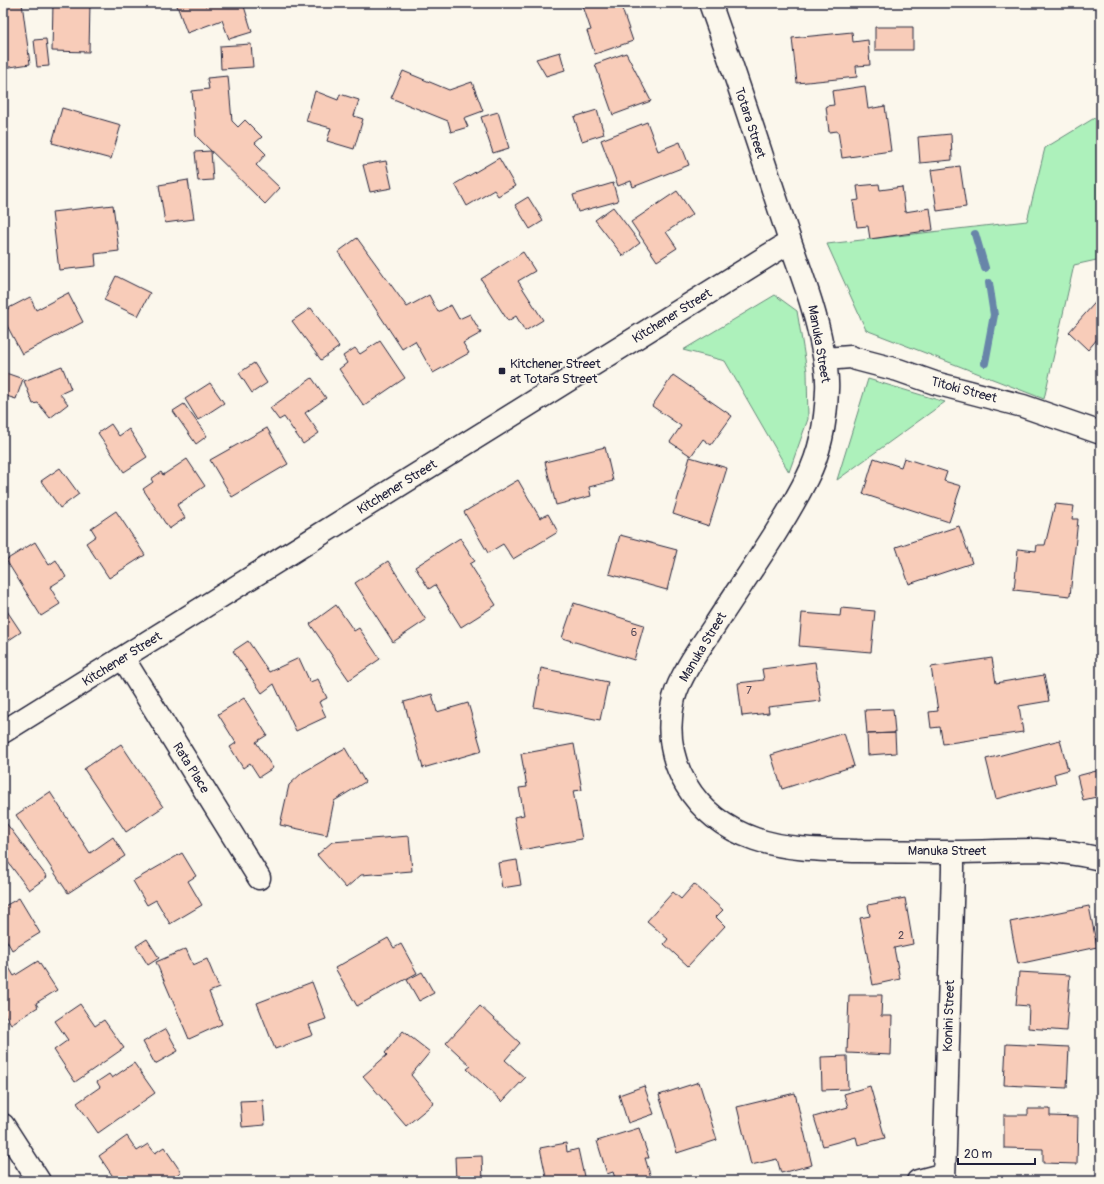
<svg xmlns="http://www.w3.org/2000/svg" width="1104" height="1184" font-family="Pangolin,sans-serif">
<rect width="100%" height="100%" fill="#fbf7ec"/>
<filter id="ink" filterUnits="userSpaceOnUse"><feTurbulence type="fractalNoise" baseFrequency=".025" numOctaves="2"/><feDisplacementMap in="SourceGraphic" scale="8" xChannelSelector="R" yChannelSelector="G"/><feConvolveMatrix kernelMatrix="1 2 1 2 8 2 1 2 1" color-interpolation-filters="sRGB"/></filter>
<g filter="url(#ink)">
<path fill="#adf1bb" stroke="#688a7b" d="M1101 114V259L1074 265 1044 399 866 330 827 244 1027 221 1045 148Z
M775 295 797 311 807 371 808 419 789 472 725 361 683 350Z
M868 379 945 402 837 480Z"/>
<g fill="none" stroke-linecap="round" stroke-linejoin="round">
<path stroke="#6785a9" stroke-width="8" d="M975 234 985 268
M985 363 994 315 989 283"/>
</g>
<path fill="#f8ccb9" stroke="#22223b" d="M3 3H22L30 64 3 68Z
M53 3H90L89 52 52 51Z
M176 3H204L205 6 214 3H243L252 32 229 39 222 20 187 33Z
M582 3H620L633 41 595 54 587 31 591 30Z
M875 27H913V50H875Z
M852 32 853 42 868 40 870 65 856 66 857 77 797 83 792 38Z
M46 39 49 66 37 67 34 40Z
M251 44 253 67 221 69 220 46Z
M560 52 565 70 546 76 536 59Z
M626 53 651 101 613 115 595 64Z
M403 71 449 90 472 82 483 111 464 118 468 127 451 132 448 121 391 98Z
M228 76 232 121 238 127 245 120 262 137 255 143 266 154 256 165 280 188 265 204 196 136 192 91 209 89 207 78Z
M865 86 868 109 885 106 891 151 842 158 838 131 829 132 826 106 834 105 832 91Z
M315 91 338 100 340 94 359 100 354 116 363 119 354 149 327 141 331 128 306 121Z
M62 108 121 125 111 159 52 143Z
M597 110 604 134 582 141 574 117Z
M498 112 509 148 493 153 481 117Z
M647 122 658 151 680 142 689 165 633 187 631 181 618 186 601 140Z
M951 134 952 160 920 163 918 137Z
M211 151 213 180 198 181 195 152Z
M499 158 515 186 498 196 494 190 467 206 455 184Z
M386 161 392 188 370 192 363 165Z
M960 166 966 207 937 211 931 170Z
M188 180 194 219 165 223 159 185Z
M613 183 618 201 578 212 573 195Z
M879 184 880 190 902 187 905 212 930 208 933 230 870 239 868 226 857 227 853 201 859 200 857 186Z
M677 191 693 214 666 232 677 248 657 261 631 222Z
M528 197 543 221 530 229 515 205Z
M113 205 119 251 95 254 96 266 59 270 52 212Z
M613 207 640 243 623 256 595 220Z
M357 238 407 307 429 295 438 312 451 305 459 319 470 314 481 333 463 343 469 353 433 373 415 341 402 349 338 252Z
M523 252 535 271 518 281 543 320 525 331 516 316 508 321 481 279Z
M116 276 150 293 138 316 104 300Z
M68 293 83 322 22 354 3 318V311L30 297 36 310Z
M1101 296V340L1098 338 1088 350 1069 332Z
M311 308 339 347 321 360 292 321Z
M380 341 405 378 364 406 339 369 347 363 343 356 355 348 360 354Z
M254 363 267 383 252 393 239 373Z
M62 366 71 389 60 394 68 404 50 418 38 403 33 404 24 381Z
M3 372 23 379 16 399 3 395Z
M673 375 732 416 711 445 703 439 691 456 670 442 681 426 652 406Z
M312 378 326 398 305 413 319 433 303 444 284 417 279 420 270 408Z
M210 383 224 403 198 420 185 399Z
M184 404 207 436 196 444 173 411Z
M111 424 119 436 129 429 147 457 124 472 98 433Z
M267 428 288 464 232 497 210 460Z
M605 447 613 481 589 487 591 496 556 505 545 462Z
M690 457 727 468 709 526 673 514Z
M874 458 901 467 904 458 947 472 944 481 961 486 949 522 863 494Z
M187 459 205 486 177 505 185 518 169 529 143 489 153 482 151 479 161 472 163 475Z
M60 468 79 494 60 508 41 481Z
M518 480 540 518 548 514 558 532 513 559 503 544 488 553 464 512Z
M1055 504 1074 506 1072 519H1078L1070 596 1014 590 1018 549 1036 551 1037 545H1045Z
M116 511 145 555 109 578 86 543 96 536 91 528Z
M959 526 972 563 909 584 896 547Z
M620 535 677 550 667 590 609 574Z
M460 538 475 561 470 564 496 605 461 627 435 585 429 589 415 567Z
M35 542 49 565 56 560 66 577 50 587 60 604 41 616 6 560Z
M388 561 426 620 393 642 355 583Z
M574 603 644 625 634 660 562 638Z
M3 605 21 632 3 644Z
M336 605 354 631 359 628 380 659 349 680 310 624Z
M841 608 875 611 871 652 799 646 802 613 840 616Z
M248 641 269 672 299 658 310 682 318 679 327 698 319 702 326 717 296 731 274 684 262 693 233 651Z
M992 658 996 683 1044 675 1049 701 1019 706 1023 732 943 744 940 727 931 728 929 712 938 711 931 667Z
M815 662 821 701 768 707 769 713 742 716 738 683 764 680 762 669Z
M541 668 608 682 600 720 534 707Z
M432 694 437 712 468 703 482 751 423 768 404 702Z
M244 698 267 735 256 742 273 768 259 777 250 763 243 768 230 747 236 743 218 714Z
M893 709 895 733 867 734 865 710Z
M844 733 854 766 782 789 771 755Z
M895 733 896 753 868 755 867 734Z
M1060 740 1068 770 1054 774 1056 783 996 799 986 759Z
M121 744 163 807 126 832 84 769Z
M574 744 582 790 573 791 582 839 521 850 514 817 524 815 519 788 527 787 521 754Z
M345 748 365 782 334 801 327 835 280 825 289 785 302 773Z
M1100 770 1101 775V796L1083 800 1077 776Z
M50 792 90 853 113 837 125 856 68 893 16 815Z
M3 819 47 877 29 890 8 862 3 865Z
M409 836 412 871 361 875 346 888 317 855 332 842Z
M182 853 196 876 188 881 202 905 170 924 156 900 147 905 133 881Z
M517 860 521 885 502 888 498 863Z
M694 884 723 910 716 917 725 926 688 966 664 944 668 939 647 921 673 892 681 899Z
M19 898 40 933 12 950 3 934V907Z
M905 898 913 944 894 948 900 979 873 985 860 918 870 916 868 905Z
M1089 906 1097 947 1018 964 1010 922Z
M388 938 394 948 401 944 417 973 357 1006 335 968Z
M147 939 159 958 148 965 136 946Z
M186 949 193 965 207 959 219 988 209 992 222 1024 189 1039 156 962Z
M38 961 57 990 36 1003 38 1007 11 1024 3 1011V966L7 964 14 976Z
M422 972 434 993 419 1001 407 980Z
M1019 972 1070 975 1066 1031 1028 1028 1029 1006 1016 1005Z
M312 982 326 1019 309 1025 313 1035 275 1049 257 1003Z
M849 995H882L881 1016H892L891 1055 847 1053Z
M80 1004 95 1026 104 1020 124 1048 75 1082 54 1050 68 1040 55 1021Z
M480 1006 520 1043 505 1060 525 1078 502 1102 467 1069 471 1066 446 1043Z
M166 1029 178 1051 155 1064 143 1042Z
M403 1031 430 1052 411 1075 434 1103 406 1126 363 1076 387 1055 385 1053Z
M1006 1044 1069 1047 1067 1088 1004 1085Z
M847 1056 848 1089 822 1090 821 1057Z
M134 1063 155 1093 98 1133 77 1103 100 1087 97 1082 109 1074 112 1078Z
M699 1082 717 1140 677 1153 659 1095Z
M644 1086 654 1114 628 1123 619 1095Z
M870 1086 885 1138 858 1145 856 1137 823 1146 814 1117 848 1107 844 1094Z
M795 1093 812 1165 781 1173 777 1159 751 1165 737 1107Z
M263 1100 265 1125 242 1127 240 1101Z
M1028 1109H1050V1116L1078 1117 1077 1164 1043 1163V1149L1004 1148V1115H1028Z
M639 1128 649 1158H645L652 1181H616L613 1172 607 1174 597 1141Z
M127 1136 137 1151 148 1144 155 1153 164 1147 181 1172 168 1181H116L99 1156Z
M566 1143 567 1152 578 1149 585 1181H547L540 1148Z
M482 1156 483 1181H456L455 1157Z"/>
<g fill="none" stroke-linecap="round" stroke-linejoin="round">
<defs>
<path id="minor" d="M710 3C737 78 761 154 786 229 799 269 814 304 822 346 825 360 828 376 827 390 826 420 821 451 807 478 781 529 746 577 715 625 702 645 680 675 674 698 659 762 694 818 755 839 787 850 824 850 857 851 889 851 921 852 954 852 982 852 1010 850 1037 850 1059 851 1080 854 1101 859
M825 359 851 357 856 359 898 370 935 383 1023 406 1101 433
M123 658 259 878
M3 732 790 242
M3 1125 39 1181
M918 1181 944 1174
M944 1181 953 869V852"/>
</defs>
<use href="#minor" stroke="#22223b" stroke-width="25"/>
<use href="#minor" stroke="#fbf7ec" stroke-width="22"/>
</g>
</g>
<rect fill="#22223b" stroke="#fbf7ec" stroke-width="1.5" x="498" y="367" width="8" height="8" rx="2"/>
<g text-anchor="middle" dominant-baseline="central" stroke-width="3" stroke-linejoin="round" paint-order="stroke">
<g font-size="11" fill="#584c5a">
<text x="634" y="632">6</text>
<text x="749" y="690">7</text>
<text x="901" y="935">2</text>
</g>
<g font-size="13" fill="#22223b" stroke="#fbf7ec">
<text transform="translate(750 123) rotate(72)">Totara Street</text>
<text transform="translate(672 316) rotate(-32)">Kitchener Street</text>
<text transform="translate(819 344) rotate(80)">Manuka Street</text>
<text transform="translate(964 390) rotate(15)">Titoki Street</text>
<text transform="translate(397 487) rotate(-32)">Kitchener Street</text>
<text transform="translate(703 647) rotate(-59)">Manuka Street</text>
<text transform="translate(122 659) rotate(-32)">Kitchener Street</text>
<text transform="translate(191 768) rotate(58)">Rata Place</text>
<text x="947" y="851">Manuka Street</text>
<text transform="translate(949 1016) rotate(-88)">Konini Street</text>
</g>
<g font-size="13" fill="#22223b" stroke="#fbf7ec" text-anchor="start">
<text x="510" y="364">Kitchener Street<tspan x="510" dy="15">at Totara Street</tspan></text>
</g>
</g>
<rect width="1104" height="1184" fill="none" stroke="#fbf7ec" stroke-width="16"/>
<rect x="8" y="8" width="1088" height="1168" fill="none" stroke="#22223b" stroke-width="1.5" filter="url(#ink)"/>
<path d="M958 1158v6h77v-6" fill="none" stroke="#22223b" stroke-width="2"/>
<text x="964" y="1158" font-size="12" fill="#22223b" stroke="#fbf7ec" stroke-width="3" paint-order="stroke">20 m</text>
</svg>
